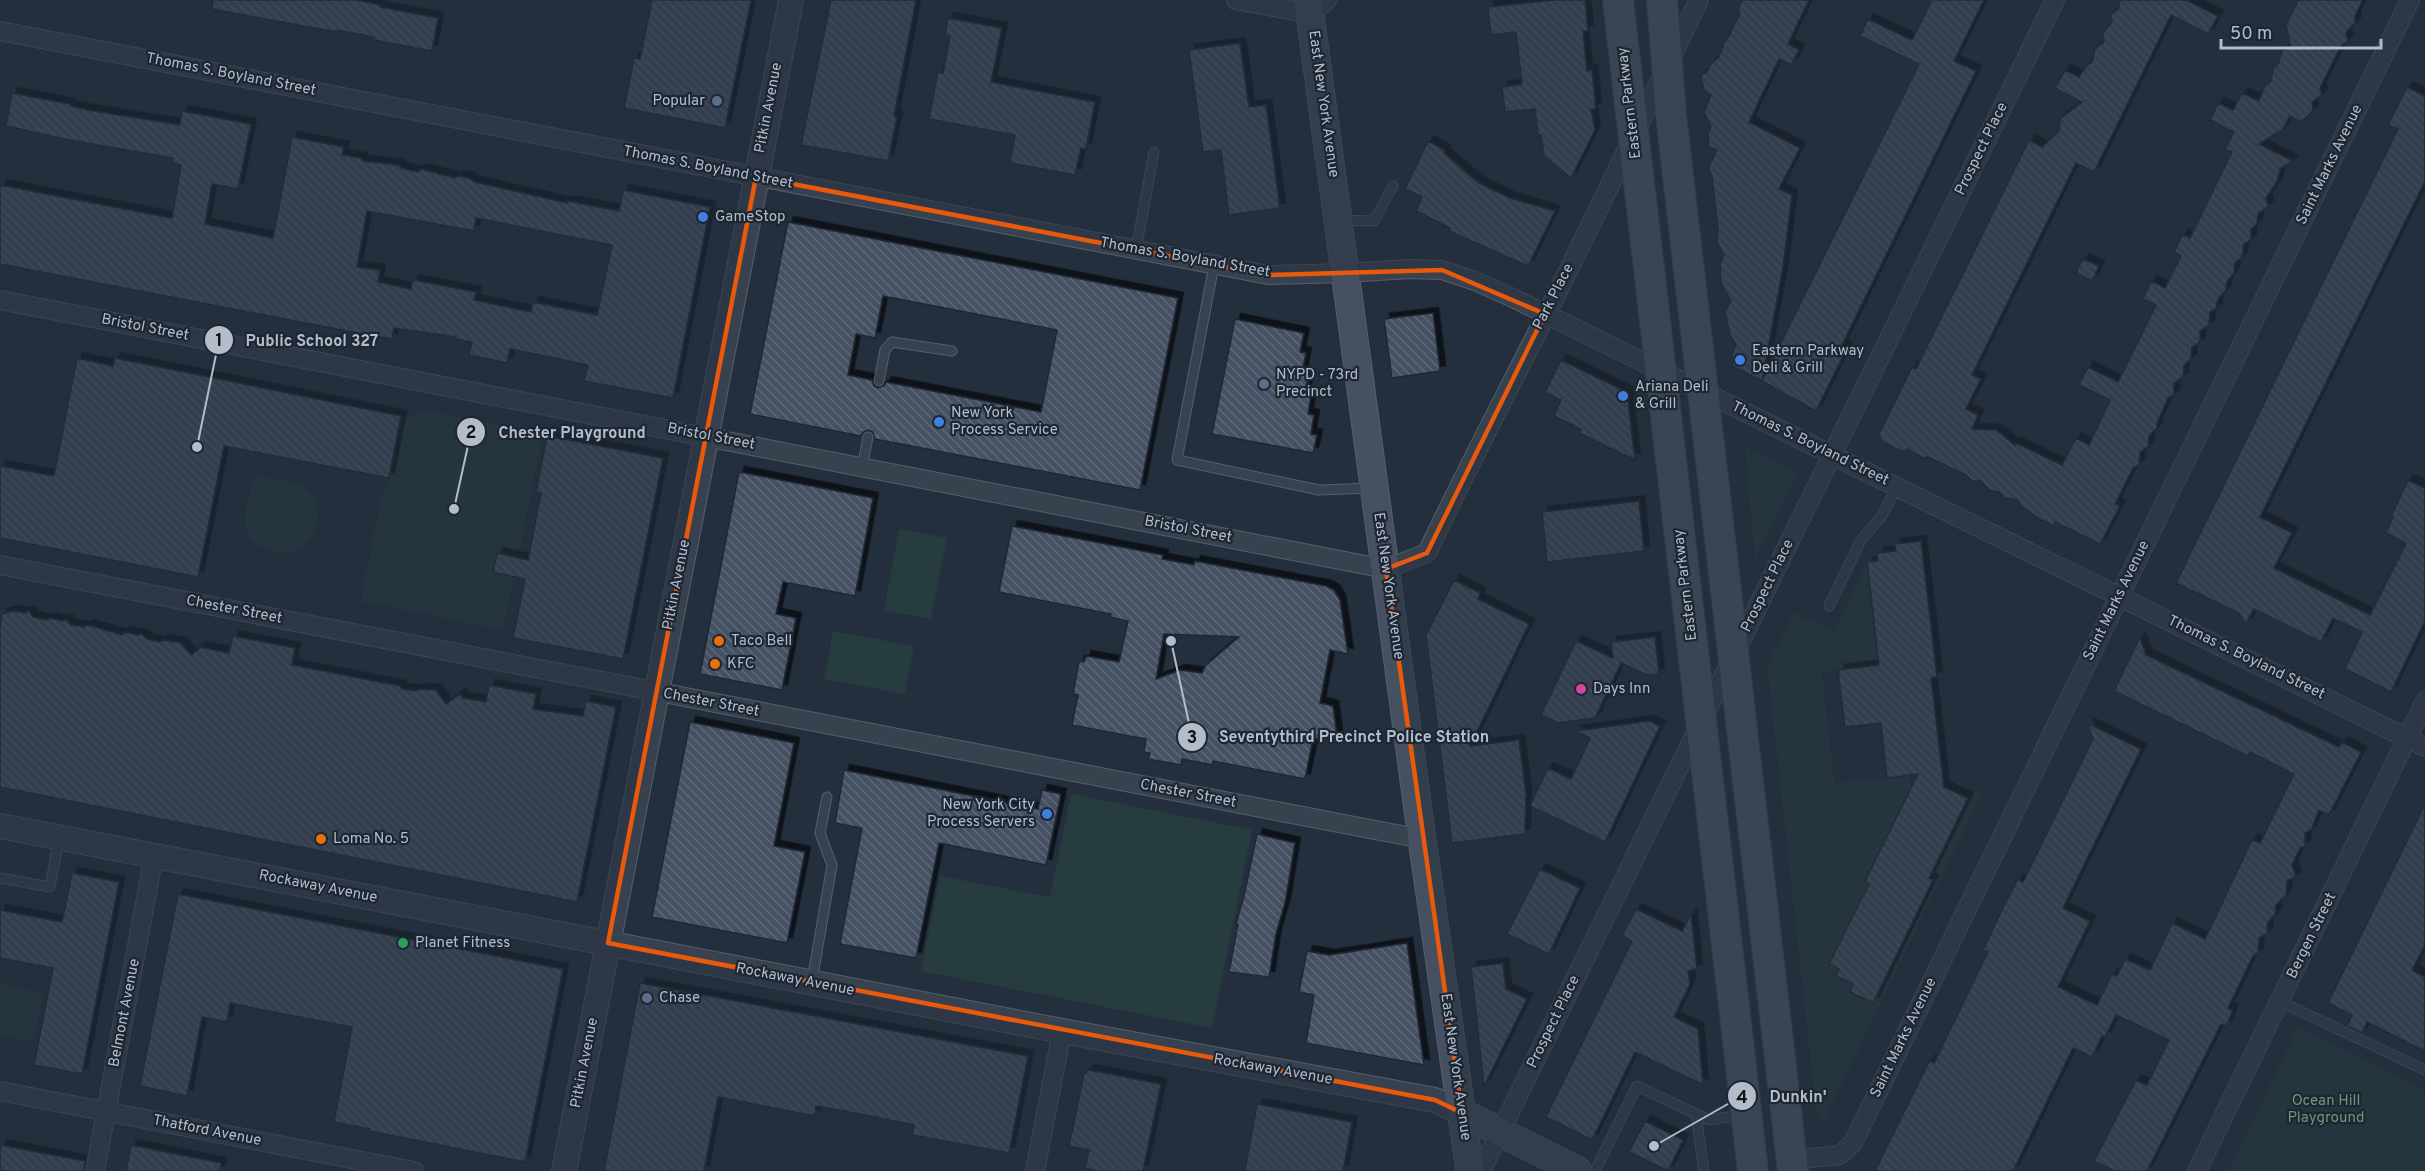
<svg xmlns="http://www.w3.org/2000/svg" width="2425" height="1171" font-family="Overpass,sans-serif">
<defs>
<pattern id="building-back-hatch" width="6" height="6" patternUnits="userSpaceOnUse" patternTransform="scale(1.5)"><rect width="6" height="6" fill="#455162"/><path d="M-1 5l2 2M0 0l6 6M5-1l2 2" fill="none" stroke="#5d6877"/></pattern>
<filter id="shadow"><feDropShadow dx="5.5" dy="-5.5" stdDeviation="0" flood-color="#0009"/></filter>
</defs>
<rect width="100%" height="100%" fill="#242f3e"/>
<path fill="#263c3f" d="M418 409 543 434 503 630 361 601 383 490H386L401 416 416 417Z
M1745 448 1797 473 1755 559Z
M254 476C268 479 292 479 304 487 338 514 303 571 262 547 256 543 249 538 247 531 241 515 251 492 254 476Z
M899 529 947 538 931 619 884 610Z
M1867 562 1888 665 1822 672 1834 783 1909 775 1911 788 1865 881 1869 884 1830 964 1839 969 1853 984 1850 992 1873 1003 1933 880 1929 878 1967 798 1953 791 1957 783 1981 795 1824 1121 1817 1117 1767 665 1794 613 1834 631Z
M833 631 914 646 905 694 824 679Z
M1071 794 1252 830 1212 1028 921 971 940 876 1050 897Z
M0 984 43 993 33 1042 0 1035Z
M2298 1027 2425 1090V1171H2229Z"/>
<path fill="url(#building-back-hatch)" stroke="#1f2835" stroke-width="1.5" fill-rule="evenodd" filter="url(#shadow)" d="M213 0H357L380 5V7L438 18 432 51 374 40V37L336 30V32L212 9Z
M652 0H751L725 128 624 108 634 58 640 59Z
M831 0H916L894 116 897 117 888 161 801 145Z
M1554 0H1585L1588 31H1583L1587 71 1592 70 1596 109H1591L1595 130 1571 178 1544 156 1541 135H1538L1535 109 1505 112 1502 87 1522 84 1516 32 1491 35 1488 7Z
M1742 0H1809L1788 44 1799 50 1791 65 1779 59 1749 122 1800 148 1779 189 1792 195 1783 267 1762 381 1732 366V353L1736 345 1730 335 1725 311 1731 301 1721 283 1720 264 1724 255 1717 242 1718 229 1712 176 1708 168 1717 150 1709 147 1708 134 1711 127 1704 112 1711 95 1704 91 1701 75 1707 72 1711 64 1718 58 1723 47 1722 45 1729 36 1740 13 1738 9Z
M1932 0H1984L1954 61 1976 71 1842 345 1847 348 1816 411 1762 381 1919 64 1860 36 1868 19 1912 40Z
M2119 0H2186L2218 16 2208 34 2171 15 2094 172 2076 163 1972 375 1981 379 1966 409 1978 415 1972 429 1996 430 2015 445 2016 443 2062 465 2076 438 2089 445 2110 400 2079 385 2088 367 2118 382 2156 305 2143 299 2151 281 2165 288 2181 256 2174 252 2183 234 2190 238 2232 152 2225 149 2234 132 2210 120 2218 103 2233 110 2242 93 2259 101 2265 86 2271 81 2273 69 2278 64 2282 51 2290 45 2286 25 2298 0H2363L2355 16V23L2346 32 2348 41 2341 46 2320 88 2322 95 2312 102 2313 111 2301 122 2290 116 2282 130 2259 144 2293 161 2280 169 2277 182 2266 198 2268 206 2258 214 2257 224 2251 229V240L2244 244 2242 257 2235 263 2234 273 2227 281 2226 290 2218 299 2216 309 2210 312 2209 325 2200 331V342L2192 347 2191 359 2184 365 2183 377 2174 383V395L2168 398 2157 423V428L2149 436 2148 447 2140 452 2139 465 2133 468 2115 504 2120 506 2100 544 2055 522 2054 526 2040 519 2020 505 2018 500 2005 498 1999 492 1989 490 1981 481H1972L1966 475 1928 457 1924 458 1907 449 1905 453 1881 441 1879 434 1912 367 1916 369 2029 140 2042 147 2059 131 2060 119 2082 102 2055 88 2065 70 2079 77 2087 65 2092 62 2095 49 2104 42 2103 33 2112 22 2111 15 2119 8Z
M948 18 1002 28 991 82 1095 102 1086 149 1081 148 1075 175 1010 163 1015 135 929 119 938 72 943 73 950 36 945 35Z
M1240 43 1249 107 1266 105 1280 208 1229 215 1221 150 1203 152 1189 50Z
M2407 87 2425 96V181L2260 517 2292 533 2274 568 2370 615 2406 543 2386 533 2393 517H2391L2408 480 2425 488V621L2391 692 2345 669 2362 632 2333 618 2321 642 2254 609 2246 624 2239 613 2176 583 2398 129 2388 125Z
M12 93 70 104V106L88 110 180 125 182 111 251 124 238 189 212 184 205 224 273 238 292 137 344 147 342 155 361 158 363 161 399 165 401 168 418 172 421 169 455 178 458 176 469 178 475 182 567 203 568 201 619 211 623 190 710 207 673 398 584 381 588 365 510 349 507 363 469 355 472 342 456 339V337L394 328 392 339 368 335 0 264V185L172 218 181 165 172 163 173 158 64 139 6 126ZM367 211 474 231 476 218 612 245 597 315 533 302 531 312 474 300 476 292 413 280 411 289 378 282 380 270 357 267Z
M1428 141 1445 150 1444 153 1479 183 1510 198 1555 211 1528 266 1449 231 1450 228 1416 211 1422 197 1405 189Z
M788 222 1178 298 1140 490 875 439 873 432 869 430 863 432 861 436 750 414ZM883 296 1057 330 1041 412 886 382 884 386 878 388 874 386 872 380 848 375 856 334 875 338Z
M2083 259 2099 266 2092 281 2076 273Z
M1433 313 1440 371 1392 378 1384 319Z
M1235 319 1304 333 1300 352 1306 353 1302 373 1309 374 1305 393 1311 395 1308 414 1314 415 1311 434 1317 435 1313 453 1212 434Z
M77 358 113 366 115 358 401 416 389 478 224 446 198 577 0 538V466L54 476Z
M1561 360 1627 392 1635 460 1579 433 1581 429 1554 416 1561 400 1545 392Z
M547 436 663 458 623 659 513 638 525 579 493 572 497 553 528 560 541 493 536 492Z
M739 472 873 498 855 596 783 582 776 614 796 618 782 690 700 674Z
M1639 501 1644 551 1547 562 1542 512Z
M1012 526 1163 555 1162 559 1194 565 1195 561 1326 586 1334 590 1340 600 1348 654 1330 650 1320 703 1333 706 1337 736 1313 739 1305 779 1213 761 1212 765 1182 759 1181 765 1148 759 1150 753 1144 752 1146 739 1072 725 1078 695 1073 694 1079 661 1084 662 1086 656 1119 662 1128 621 1110 617 1111 614 999 592ZM1164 634 1239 637 1206 665 1202 673 1180 670 1156 679Z
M1921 541 1937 677 1931 678 1944 787 1968 798 1929 878 1933 880 1873 1003 1850 992 1853 984 1836 976 1839 969 1829 964 1869 884 1865 881 1918 774 1887 778 1881 723 1845 727 1838 670 1879 665 1867 562 1878 561 1877 553 1896 551 1895 544Z
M1454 580 1480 593 1478 599 1529 624 1470 746 1519 740 1526 794 1525 834 1452 843 1426 635Z
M13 611 25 613 29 611 33 617 46 620 50 618 63 621 66 619 71 625 84 627 88 625 122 635 125 632 138 635 141 634 147 639 160 642 163 640 181 643 191 655 201 647 229 653 233 636 295 648 292 665 400 686 402 689 416 691 419 689 436 690 446 704 460 694 463 698 486 702 489 685 536 694 533 709 583 716 586 701 616 707 577 902 0 787V626L2 614Z
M1655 637 1659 674 1647 675 1621 663 1595 718 1558 723 1541 715 1576 641 1613 658 1611 642Z
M2140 637 2146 655 2339 747 2342 742 2361 752 2329 815 2319 810 2311 830 2305 833V846L2300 848 2292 865 2296 877 2287 881 2286 895 2275 906 2276 913 2267 924 2268 933 2259 938 2258 953 2253 956 2228 1008 2233 1010 2226 1027 2221 1024 2147 1171H2115L2094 1161 2136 1080 2147 1085 2169 1040 2116 1015 2105 1037 2102 1036 2092 1057 2073 1048 2013 1171H1875L1930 1060 1934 1063 1988 952 1983 950 2000 914 2018 879 2023 882 2093 739 2087 723 2141 749 2063 908 2090 921 2058 987 2097 1005 2112 974 2117 976 2125 959 2150 970 2172 923 2205 939 2252 840 2260 843 2294 774 2250 752 2248 756 2114 691Z
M1649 721 1660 726 1605 842 1530 806 1548 768 1571 779 1590 738 1575 731Z
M690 722 794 743 774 846 805 852 787 943 652 917Z
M844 770 1038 809 1042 790 1061 794 1046 865 939 843 916 958 840 944 862 828 835 823Z
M2425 804V945L2412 970 2425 977V1051L2367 1022 2362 1033 2347 1026 2352 1015 2328 1003Z
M1257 834 1295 843 1285 903 1276 934 1269 977 1229 972 1238 924H1236L1244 896Z
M1540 869 1580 888 1549 954 1507 934Z
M72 873 119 882 82 1074 34 1065 53 968 0 958V910L62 922Z
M178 894 563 969 525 1162 370 1131V1129L334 1122 352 1027 278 1013 230 1003 227 1022 202 1017 187 1096 140 1086Z
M1636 909 1682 931 1691 914 1697 969 1688 971 1690 984 1674 1017 1698 1029 1703 1085 1635 1052 1592 1140 1546 1117 1632 941 1622 936Z
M1407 943 1424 1065 1306 1043 1314 995 1299 992 1307 951 1329 955Z
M1503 963 1506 989 1527 999 1484 1086 1471 967Z
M640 983 1028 1056 1009 1153 912 1135 914 1125 865 1115 816 1106 815 1116 718 1097 704 1171H604Z
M1089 1070 1161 1084 1143 1171H1097L1085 1168 1089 1150 1069 1146 1084 1074Z
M1257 1104 1352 1122 1343 1171H1245Z
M1645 1121 1683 1140 1668 1171 1629 1152Z
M0 1145 85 1161 84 1171H0Z
M131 1145 221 1163 220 1171H126Z"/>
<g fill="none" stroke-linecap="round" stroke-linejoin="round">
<defs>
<path id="service" d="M1341 220 1374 221 1393 186
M1136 250 1154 152
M1214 265 1177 460 1319 490 1372 488
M879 381 885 350 892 342 952 351
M862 467 868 437
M1829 606 1861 540 1881 517 1897 487
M0 878 50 887 59 839
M812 981 832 865 820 833 827 797
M2281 1002 2425 1070
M1696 1114 1704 1171
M1595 1171 1637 1086 1709 1120 1741 1115"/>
<path id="minor" d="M1236 0 1310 14 1327 0
M0 31 1268 275 1346 273 1409 269 1442 270 1475 281 1515 299 2425 747
M0 300 1386 569 1427 553C1471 459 1520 368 1566 275 1611 184 1654 92 1699 0
M0 565 1422 839
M0 1091 414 1171
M1791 1160 1840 1155 1853 1143 2410 0
M95 1171 154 855
M1035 1171 1062 1031
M1481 1171 2055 0
M2197 1171 2425 701"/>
<path id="tertiary" d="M0 826 1062 1031 1435 1100 1462 1113
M564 1171 791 0"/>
<path id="secondary" d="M1308 0 1422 839 1470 1171
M1462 1113 1578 1171"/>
<path id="primary" d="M1618 0 1753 1171
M1662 0 1671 115 1793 1171"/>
</defs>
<use href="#service" stroke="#565f6c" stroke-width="11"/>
<use href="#minor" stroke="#565f6c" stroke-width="20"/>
<use href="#tertiary" stroke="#565f6c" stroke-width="26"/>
<use href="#secondary" stroke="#565f6c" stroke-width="29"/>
<use href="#primary" stroke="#414a57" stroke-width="32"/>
<use href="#service" stroke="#38414e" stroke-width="9"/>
<use href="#minor" stroke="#38414e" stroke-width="18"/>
<use href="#tertiary" stroke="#38414e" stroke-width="24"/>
<use href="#secondary" stroke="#465061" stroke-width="27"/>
<use href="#primary" stroke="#56606e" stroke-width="30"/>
</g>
<path d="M0 0H2425V1171H0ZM756 177 1268 275 1442 270 1545 314 1427 553 1386 569 1462 1113 1435 1100 608 943Z" fill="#242f3e" fill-opacity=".55" fill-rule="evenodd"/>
<path fill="none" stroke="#e8590c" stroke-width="4.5" stroke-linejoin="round" d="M756 177 1268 275 1442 270 1545 314 1427 553 1386 569 1462 1113 1435 1100 608 943Z"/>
<g fill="#5c6f8a" stroke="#1d2633" stroke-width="2">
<circle cx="717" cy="101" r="6"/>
<circle cx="1264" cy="384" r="6"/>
<circle cx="647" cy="998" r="6"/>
</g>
<g fill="#3f7fe0" stroke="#1d2633" stroke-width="2">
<circle cx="703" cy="217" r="6"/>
<circle cx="1740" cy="360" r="6"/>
<circle cx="1623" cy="396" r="6"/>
<circle cx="939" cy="422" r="6"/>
<circle cx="1047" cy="814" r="6"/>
</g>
<g fill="#e8710a" stroke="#1d2633" stroke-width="2">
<circle cx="719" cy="641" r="6"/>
<circle cx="715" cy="664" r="6"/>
<circle cx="321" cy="839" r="6"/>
</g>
<circle fill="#d1479c" stroke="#1d2633" stroke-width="2" cx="1581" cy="689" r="6"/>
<circle fill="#2e9e5b" stroke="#1d2633" stroke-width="2" cx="403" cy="943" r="6"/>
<g text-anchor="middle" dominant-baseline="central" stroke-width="4.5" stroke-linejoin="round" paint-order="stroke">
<g font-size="15" fill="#b4bcc9" stroke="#1d2633">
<text transform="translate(231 75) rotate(11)">Thomas S. Boyland Street</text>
<text transform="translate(1630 103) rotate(-97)">Eastern Parkway</text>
<text transform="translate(1323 104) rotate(82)">East New York Avenue</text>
<text transform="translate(769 108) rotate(-79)">Pitkin Avenue</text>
<text transform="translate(1982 149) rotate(-64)">Prospect Place</text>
<text transform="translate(2330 165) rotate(-64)">Saint Marks Avenue</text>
<text transform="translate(708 168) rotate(11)">Thomas S. Boyland Street</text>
<text transform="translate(1185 258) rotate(10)">Thomas S. Boyland Street</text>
<text transform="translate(1554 297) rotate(-63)">Park Place</text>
<text transform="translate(145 328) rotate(11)">Bristol Street</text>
<text transform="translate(711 437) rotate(11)">Bristol Street</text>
<text transform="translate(1810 444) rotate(26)">Thomas S. Boyland Street</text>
<text transform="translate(1188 530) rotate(11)">Bristol Street</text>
<text transform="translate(677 585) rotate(-79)">Pitkin Avenue</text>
<text transform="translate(1686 585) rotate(-97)">Eastern Parkway</text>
<text transform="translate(1388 586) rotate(82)">East New York Avenue</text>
<text transform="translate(1768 586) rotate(-64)">Prospect Place</text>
<text transform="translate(2117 601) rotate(-64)">Saint Marks Avenue</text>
<text transform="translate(234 610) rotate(11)">Chester Street</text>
<text transform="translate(2246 658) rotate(26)">Thomas S. Boyland Street</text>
<text transform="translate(711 703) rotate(11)">Chester Street</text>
<text transform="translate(1188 794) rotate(11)">Chester Street</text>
<text transform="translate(318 887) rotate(11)">Rockaway Avenue</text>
<text transform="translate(2312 936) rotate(-64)">Bergen Street</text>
<text transform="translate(795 980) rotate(11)">Rockaway Avenue</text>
<text transform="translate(125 1013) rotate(-79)">Belmont Avenue</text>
<text transform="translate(1554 1022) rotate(-64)">Prospect Place</text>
<text transform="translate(1904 1038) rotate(-64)">Saint Marks Avenue</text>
<text transform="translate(585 1063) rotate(-79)">Pitkin Avenue</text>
<text transform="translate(1455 1067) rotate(82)">East New York Avenue</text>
<text transform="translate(1273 1070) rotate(10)">Rockaway Avenue</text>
<text transform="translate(207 1131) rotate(11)">Thatford Avenue</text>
</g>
<g font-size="15" fill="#b4bcc9" stroke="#1d2633" text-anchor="start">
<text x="705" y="101" text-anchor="end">Popular</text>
<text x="715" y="217">GameStop</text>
<text x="1752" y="351">Eastern Parkway<tspan x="1752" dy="17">Deli &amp; Grill</tspan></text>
<text x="1276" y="375">NYPD - 73rd<tspan x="1276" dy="17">Precinct</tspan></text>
<text x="1635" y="387">Ariana Deli<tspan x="1635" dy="17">&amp; Grill</tspan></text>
<text x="951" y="413">New York<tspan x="951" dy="17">Process Service</tspan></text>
<text x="731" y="641">Taco Bell</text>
<text x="727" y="664">KFC</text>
<text x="1593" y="689">Days Inn</text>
<text x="1035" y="805" text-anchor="end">New York City<tspan x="1035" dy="17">Process Servers</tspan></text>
<text x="333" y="839">Loma No. 5</text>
<text x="415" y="943">Planet Fitness</text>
<text x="659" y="998">Chase</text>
</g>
<g font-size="15" fill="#6b9a76" stroke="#1d2633">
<text x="2326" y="1101">Ocean Hill<tspan x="2326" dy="17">Playground</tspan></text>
</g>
</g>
<path fill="none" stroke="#b4bcc9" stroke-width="2" d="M197 447L219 340M454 509L471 432M1171 641L1192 737M1654 1146L1742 1096"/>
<g fill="#b4bcc9" stroke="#1d2633" stroke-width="2">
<circle cx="197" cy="447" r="6"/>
<circle cx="454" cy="509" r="6"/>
<circle cx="1171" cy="641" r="6"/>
<circle cx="1654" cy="1146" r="6"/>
<circle cx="219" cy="340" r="15"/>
<circle cx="471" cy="432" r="15"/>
<circle cx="1192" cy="737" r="15"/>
<circle cx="1742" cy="1096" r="15"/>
</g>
<g font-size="18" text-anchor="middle" font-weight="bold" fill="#111">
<text x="219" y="346">1</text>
<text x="471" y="438">2</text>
<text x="1192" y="743">3</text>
<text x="1742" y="1103">4</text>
</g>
<g font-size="16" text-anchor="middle" font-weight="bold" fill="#b4bcc9" stroke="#1d2633" stroke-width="4.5" stroke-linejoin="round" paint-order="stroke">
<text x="312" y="346">Public School 327</text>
<text x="572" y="438">Chester Playground</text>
<text x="1354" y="742">Seventythird Precinct Police Station</text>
<text x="1798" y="1102">Dunkin'</text>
</g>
<path d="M2221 39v9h160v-9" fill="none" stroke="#b4bcc9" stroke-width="3"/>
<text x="2230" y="39" font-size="18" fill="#b4bcc9" stroke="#1d2633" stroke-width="4.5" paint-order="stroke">50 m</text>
</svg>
